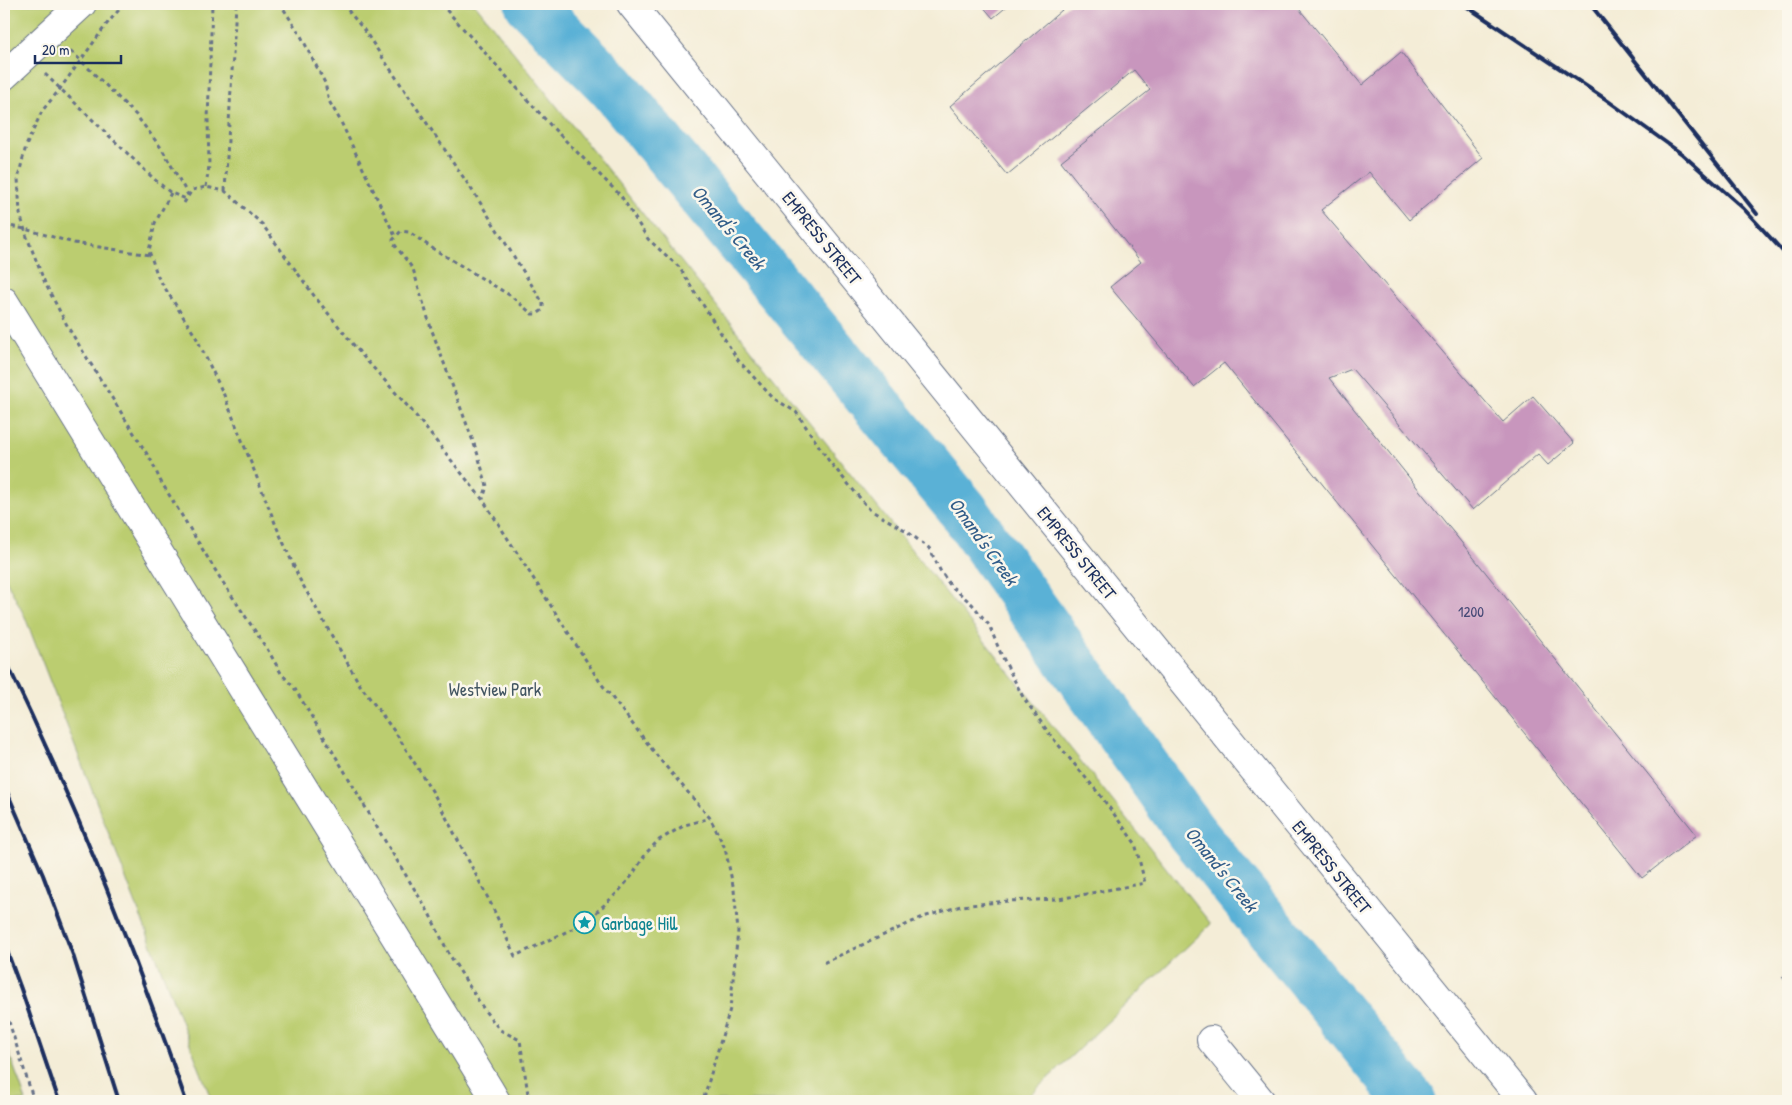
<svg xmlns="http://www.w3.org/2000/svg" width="1792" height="1105" font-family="'Patrick Hand',sans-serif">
<rect width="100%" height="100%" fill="#fbf7ec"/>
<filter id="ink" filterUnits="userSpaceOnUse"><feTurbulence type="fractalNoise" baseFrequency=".02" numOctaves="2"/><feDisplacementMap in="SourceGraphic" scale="10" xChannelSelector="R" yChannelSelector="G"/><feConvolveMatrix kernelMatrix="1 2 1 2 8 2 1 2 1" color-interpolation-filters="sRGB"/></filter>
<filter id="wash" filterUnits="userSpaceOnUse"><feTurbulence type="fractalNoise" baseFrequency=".0096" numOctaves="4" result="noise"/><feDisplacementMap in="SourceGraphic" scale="20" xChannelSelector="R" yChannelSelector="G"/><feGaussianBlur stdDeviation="1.12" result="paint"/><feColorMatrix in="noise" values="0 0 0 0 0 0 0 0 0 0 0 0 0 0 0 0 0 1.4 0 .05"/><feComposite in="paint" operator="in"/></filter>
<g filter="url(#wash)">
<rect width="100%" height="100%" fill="#f4edd7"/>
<path fill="#bbcd6f" stroke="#6b7e66" d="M4 4H475L1211 924 1024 1101H212L25 617 4 576Z
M4 1039 26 1101H4Z"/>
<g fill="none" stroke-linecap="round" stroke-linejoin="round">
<path stroke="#5ab1d6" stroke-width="51" d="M530 4 612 86 963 510 1191 832 1411 1101"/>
</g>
<g id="blocks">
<path fill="#c896bd" d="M981 4H1010L993 18Z
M1069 4H1295L1362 85 1401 52 1483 158 1409 220 1369 172 1321 210 1503 422 1533 396 1574 443 1548 465 1538 454 1473 510 1352 369 1329 378 1697 835 1642 878 1224 363 1194 387 1110 287 1141 262 1061 161 1150 90 1134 70 1007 175 950 106Z
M1788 972V985L1782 977Z"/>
</g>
</g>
<g filter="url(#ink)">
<use href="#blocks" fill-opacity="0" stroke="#677288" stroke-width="1"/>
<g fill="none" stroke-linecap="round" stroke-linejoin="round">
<defs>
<path id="minor" d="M631 4 1523 1101
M4 76 82 4
M4 301 489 1089 496 1101
M1211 1040 1261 1101"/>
</defs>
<use href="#minor" stroke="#677288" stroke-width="30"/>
<path stroke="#677288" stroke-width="3" stroke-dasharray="4 4" stroke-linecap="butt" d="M124 4 106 25 60 89 42 111 26 146 18 178 20 214 27 237 45 283 69 329 152 462 160 480 222 581 269 652 281 673 295 689 348 777 382 836 429 913 449 954 485 1011 500 1030 520 1040 529 1101
M278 4 283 8 301 36 325 83 329 101 340 120 395 236
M343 4 364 30 476 196 543 303V310L537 314H532L511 296 432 248 409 232 401 231 393 240 395 245 413 269 431 328 477 452 487 486 483 499
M441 4 553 128 621 196 648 239 679 267 738 360 773 398 796 412 829 461 870 510 905 530 929 548 940 570 950 585 972 604 989 625 1001 654 1023 697 1051 736 1100 795 1135 843 1145 883 1059 899 1008 901 961 906 923 917 823 963
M71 51 136 115 162 149 188 195
M45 74 154 179 171 193 186 199
M206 187 209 166 208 120 212 4
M225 191 236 4
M171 193 155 223 149 251 158 277 196 337 224 395 277 528 300 580 360 685 397 735 434 794 491 904 515 956 585 923 618 892 631 877 647 852 659 840 685 825 710 818
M184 203 192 190 206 187 225 191 262 224 315 297 361 354 412 411 483 500 600 682 662 762 710 818 725 848 734 890 738 931 730 1009 703 1101
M4 225 25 229 74 243 150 255
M4 1006 34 1101"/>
<use href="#minor" stroke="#fff" stroke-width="28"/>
<path stroke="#1b2f5e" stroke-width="4" d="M1463 4 1604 98 1682 154 1743 208 1788 257
M1590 4 1757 214
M4 657C74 801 134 950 186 1101
M4 785 43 875 73 955 119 1101
M4 943 21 989 59 1101"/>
</g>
</g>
<defs>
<symbol id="sight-ring" viewBox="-11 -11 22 22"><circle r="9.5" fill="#fbf7ec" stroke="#0f9aa8" stroke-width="1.5"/><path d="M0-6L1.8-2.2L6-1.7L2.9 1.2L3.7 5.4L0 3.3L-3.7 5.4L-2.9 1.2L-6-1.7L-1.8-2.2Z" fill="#0f9aa8"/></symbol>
</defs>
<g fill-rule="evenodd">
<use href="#sight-ring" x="572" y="910" width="25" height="25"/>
</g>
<g text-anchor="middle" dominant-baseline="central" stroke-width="5" stroke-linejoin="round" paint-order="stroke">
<g font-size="15" fill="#464976">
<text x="1471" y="611">1200</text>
</g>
<g font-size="18" fill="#1b2f5e" stroke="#fbf7ec">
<text transform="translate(822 238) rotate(51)">EMPRESS STREET</text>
<text transform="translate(1077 553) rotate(51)">EMPRESS STREET</text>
<text transform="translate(1332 867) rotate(51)">EMPRESS STREET</text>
</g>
<g font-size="18" fill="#435662" stroke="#fbf7ec">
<text x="495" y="689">Westview Park</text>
</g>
<g font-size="18" fill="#0d838f" stroke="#fbf7ec" text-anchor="start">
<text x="601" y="923">Garbage Hill</text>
</g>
<g font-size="19" font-style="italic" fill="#315c88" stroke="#fbf7ec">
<text transform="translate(729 227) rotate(50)">Omand's Creek</text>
<text transform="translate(984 541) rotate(54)">Omand's Creek</text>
<text transform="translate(1222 869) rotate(51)">Omand's Creek</text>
</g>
</g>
<rect width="1792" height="1105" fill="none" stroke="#fbf7ec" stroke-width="20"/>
<path d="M35 55v8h86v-8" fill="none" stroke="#1b2f5e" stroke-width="2.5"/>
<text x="42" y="55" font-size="15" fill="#1b2f5e" stroke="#fbf7ec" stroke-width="4" paint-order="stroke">20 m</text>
</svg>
